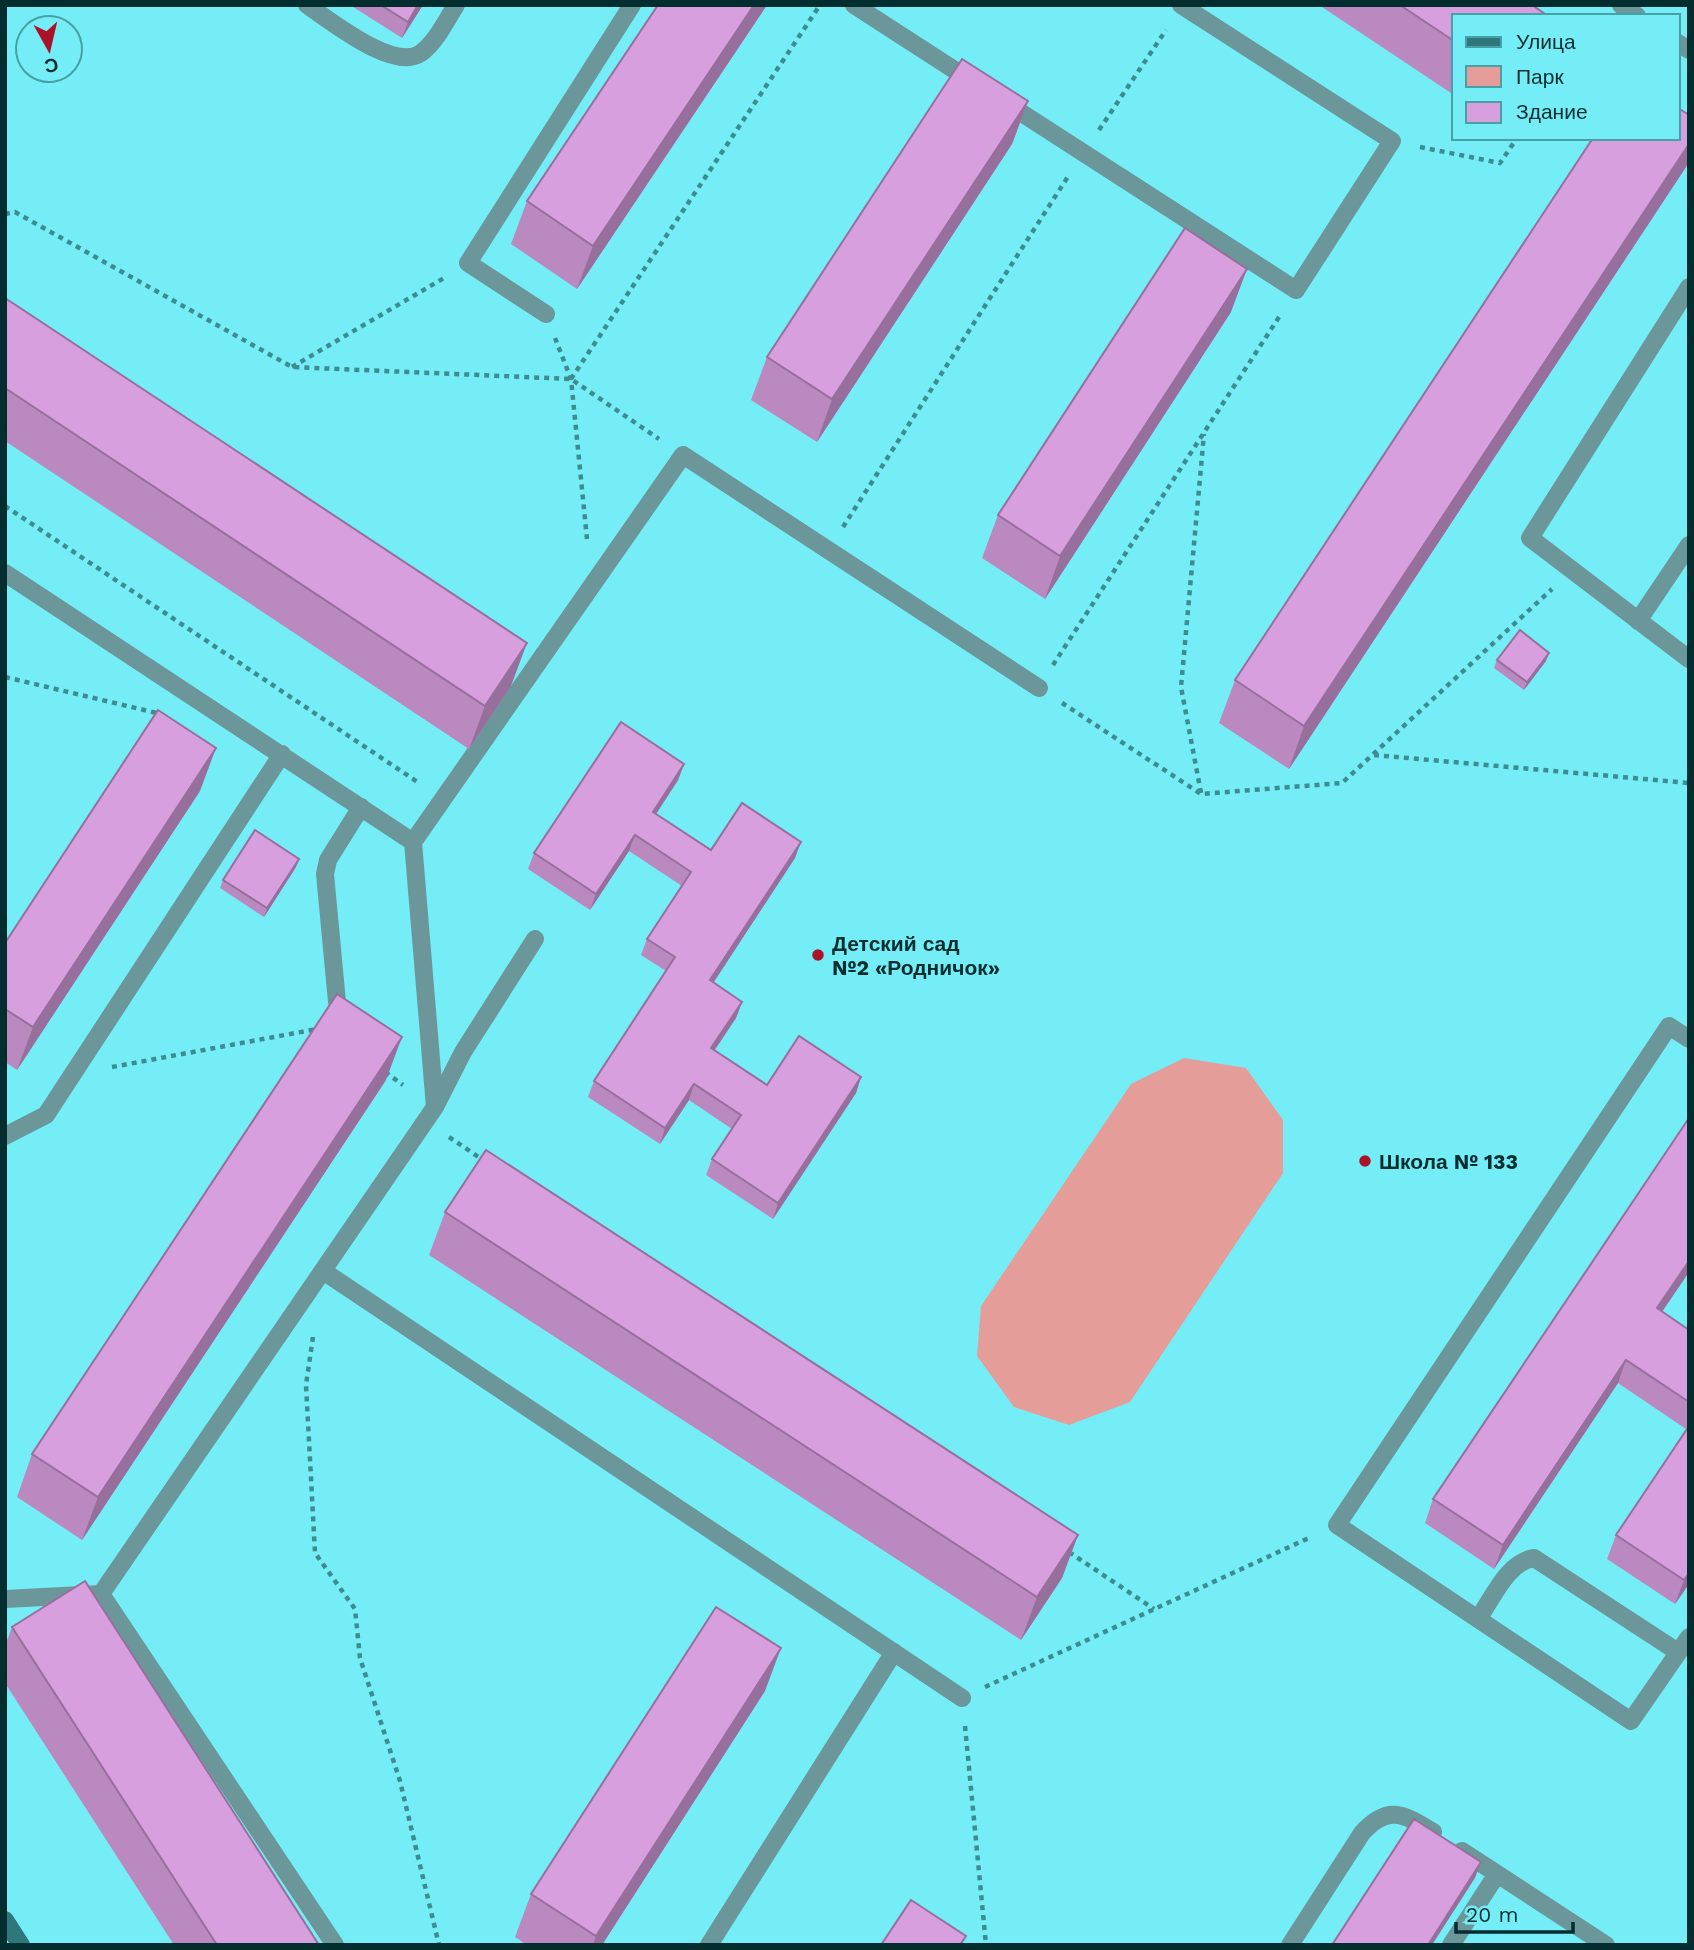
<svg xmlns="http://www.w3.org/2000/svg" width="1694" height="1950" font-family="'Work Sans',sans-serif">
<rect width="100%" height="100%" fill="#75edf6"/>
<path fill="#e49d99" d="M1184 1058 1246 1068 1283 1120V1173L1130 1402 1069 1425 1014 1407 977 1356 981 1306 1131 1084Z"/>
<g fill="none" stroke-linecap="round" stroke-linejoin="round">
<path stroke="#3c8c92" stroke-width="4.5" stroke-dasharray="5 5" stroke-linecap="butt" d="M1099 130 1166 30
M1420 147 1500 163 1517 138
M5 214 15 212 292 367 571 379 659 439
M555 338 571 379 587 539
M292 367 444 278
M571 379 820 5
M5 506 419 783
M843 527 1069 175
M1053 665 1281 314
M5 677 161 714
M1062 703 1201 794 1342 783 1552 589
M1374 755 1689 783
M1201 793 1181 687 1204 434
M112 1067 317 1029
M385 1072 403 1085
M449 1137 483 1160
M313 1337 306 1385 315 1553 355 1609 360 1658 400 1781 439 1945
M1069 1552 1154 1609
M985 1687 1311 1537
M965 1726 986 1945"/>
<path stroke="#6b979b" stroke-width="18" d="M307 5C331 21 394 72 421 53 436 42 446 21 456 5
M854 5 973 82
M1003 101 1296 290 1392 141 1181 5
M1689 287 1530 538 1689 659
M546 314 468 263 632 5
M5 573 413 842 435 1107
M1638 621 1689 545
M413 842 683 455 1039 688
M337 1002 325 874 328 860 361 807
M1689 1039 1669 1026 1337 1525 1631 1721 1689 1637
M5 1136 46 1115 282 754
M323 1271 962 1698
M101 1594 335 1945
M5 1599 101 1594 435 1107 463 1052 535 939
M1478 1619C1493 1598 1507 1562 1534 1558L1678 1652
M1462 1851 1606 1945
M709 1945 894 1652
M1290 1945 1362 1833C1388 1804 1404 1814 1433 1832
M1451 1945 1497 1874"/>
<path stroke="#6b979b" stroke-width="18" d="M1621 5 1637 16
M1678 43 1689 50"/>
<path stroke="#2d777d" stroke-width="18" d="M5 1920 21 1945"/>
</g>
<path fill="#ba89c0" d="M350 5H423L402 38Z
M767 5 577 289 511 244 527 201Z
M1319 5H1532L1454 16V95Z
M1028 101 1012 144 817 442 751 400 767 357Z
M1689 115V160L1686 167 1289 769 1219 723 1235 680Z
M5 298 511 686 469 749 5 441Z
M1231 312 1045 599 982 558 998 515Z
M1497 660 1546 661 1524 690 1494 668Z
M684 764 678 780 656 814 711 850 795 858 713 983 742 1002 736 1018 715 1050 767 1085 861 1077 856 1093 773 1219 706 1175 712 1159 732 1129 689 1100 660 1144 588 1097 594 1081 666 971 641 955 647 939 682 886 629 851 590 910 528 869 534 853Z
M200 791 17 1070 5 1062V943Z
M296 867 264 917 220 888 223 880Z
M386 1080 82 1540 17 1497 32 1454Z
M1689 1118V1272L1662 1312 1689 1330V1584L1675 1604 1607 1559 1616 1535 1686 1429 1618 1383 1494 1569 1425 1523 1433 1499Z
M445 1212 1078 1535 1062 1578 1021 1640 429 1255Z
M12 1627 319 1945H174L5 1683V1646Z
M765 1691 602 1945H527L515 1937 531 1894Z"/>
<path fill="#976f9c" d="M418 5H423L402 38 408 22Z
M754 5H767L577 289 593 246Z
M1028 101 1012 144 817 442 832 399Z
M1689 144V160L1686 167 1289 769 1304 726Z
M1247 269 1231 312 1045 599 1060 556Z
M527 643 511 686 469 749 485 706Z
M1549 653 1546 661 1524 690 1527 682Z
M216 748 200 791 17 1070 33 1027Z
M684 764 678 780 647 828 653 812Z
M635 835 629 851 590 910 596 894Z
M801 842 795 858 704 997 710 980Z
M299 859 296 867 264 917 267 908Z
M742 1002 736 1018 705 1064 711 1048Z
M402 1037 386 1080 82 1540 98 1497Z
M861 1077 856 1093 773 1219 778 1203Z
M694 1084 689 1100 660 1144 665 1128Z
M1689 1261V1272L1648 1332 1657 1308Z
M1626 1360 1618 1383 1494 1569 1503 1545Z
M1078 1535 1062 1578 1021 1640 1037 1597Z
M1689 1573V1584L1675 1604 1684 1580Z
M781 1648 765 1691 602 1945H593L596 1936Z
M1481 1862 1475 1878 1432 1945H1428Z"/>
<path fill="#d89fdf" stroke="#976f9c" stroke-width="2" d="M381 5H418L408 22Z
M658 5H754L593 246 527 201Z
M1400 5H1532L1548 16H1454V41Z
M962 59 1028 101 832 399 767 357Z
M1678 108 1689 115V144L1304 726 1235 680 1593 138H1678Z
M1185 228 1247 269 1060 556 998 515Z
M5 298 527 643 485 706 5 388Z
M1520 630 1549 653 1527 682 1497 660Z
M158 710 216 748 33 1027 5 1009V943Z
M621 722 684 764 653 812 711 850 742 803 801 842 710 980 742 1002 711 1048 767 1085 799 1036 861 1077 778 1203 712 1159 741 1115 694 1084 665 1128 594 1081 675 957 647 939 691 872 635 835 596 894 534 853Z
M255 830 299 859 267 908 223 880Z
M337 994 402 1037 98 1497 32 1454Z
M1689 1118V1261L1657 1308 1689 1330V1402L1626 1360 1503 1545 1433 1499Z
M486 1150 1078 1535 1037 1597 445 1212Z
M1689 1426V1573L1684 1580 1616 1535Z
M85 1581 319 1945H217L12 1627Z
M716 1607 781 1648 596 1936 531 1894Z
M1414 1819 1481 1862 1428 1945H1332Z
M911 1900 966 1936 960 1945H881Z"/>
<g fill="#a91227" stroke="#75edf6" stroke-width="2.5">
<circle cx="818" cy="955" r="7"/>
<circle cx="1365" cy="1161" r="7"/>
</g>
<g text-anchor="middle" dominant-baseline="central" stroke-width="5" stroke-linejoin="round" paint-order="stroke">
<g font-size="21" font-weight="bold" fill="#042d30" stroke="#75edf6" text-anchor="start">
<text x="832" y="943">Детский сад<tspan x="832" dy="24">№2 «Родничок»</tspan></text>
<text x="1379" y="1161">Школа № 133</text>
</g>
</g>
<rect width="1694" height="1950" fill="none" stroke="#042d30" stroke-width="14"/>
<rect x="1452" y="14" width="228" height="126" fill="#75edf6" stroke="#48a0a7" stroke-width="2"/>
<rect x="1466" y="37" width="35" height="10" fill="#2d777d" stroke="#48a0a7" stroke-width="2"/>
<text x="1516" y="49" font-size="21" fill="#042d30">Улица</text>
<rect x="1466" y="66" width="35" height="21" fill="#e49d99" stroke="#48a0a7" stroke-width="2"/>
<text x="1516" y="84" font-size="21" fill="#042d30">Парк</text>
<rect x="1466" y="102" width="35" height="21" fill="#d89fdf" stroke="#48a0a7" stroke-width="2"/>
<text x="1516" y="119" font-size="21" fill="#042d30">Здание</text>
<g transform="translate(49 49) rotate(172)"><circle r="33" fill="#75edf6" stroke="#48a0a7" stroke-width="2"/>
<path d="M0-5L12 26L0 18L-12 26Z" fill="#a91227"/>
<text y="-10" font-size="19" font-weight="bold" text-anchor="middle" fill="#042d30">С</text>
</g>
<path d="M1456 1922v10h117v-10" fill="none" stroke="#042d30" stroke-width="3.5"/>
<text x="1466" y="1922" font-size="21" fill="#042d30" stroke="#75edf6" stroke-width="5" paint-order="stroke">20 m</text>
</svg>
